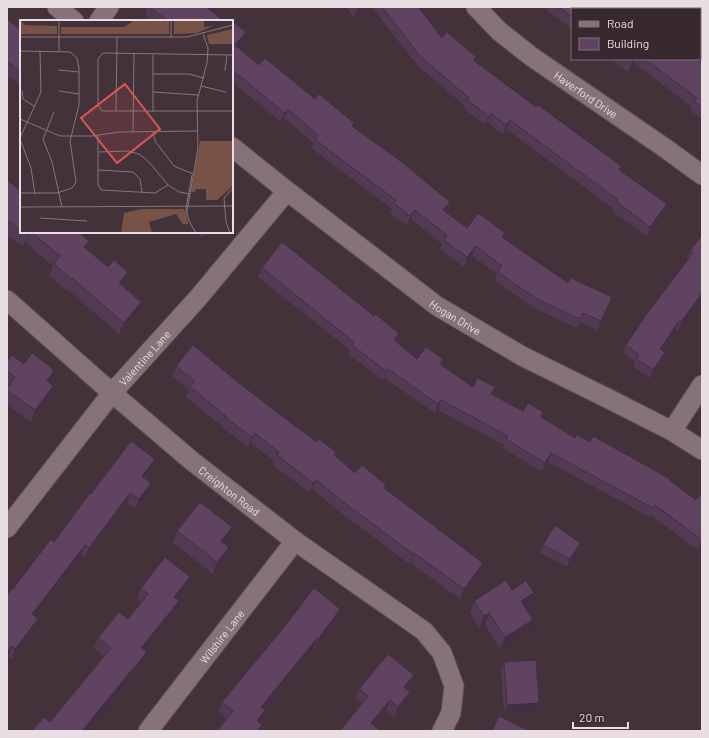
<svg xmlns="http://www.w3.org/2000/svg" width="709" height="738" font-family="Barlow,sans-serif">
<rect width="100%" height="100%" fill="#43323a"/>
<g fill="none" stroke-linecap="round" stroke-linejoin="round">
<defs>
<g id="minor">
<path d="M57 7 74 21"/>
<path id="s1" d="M476 7 499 31 532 57 665 148 702 175"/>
<path d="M99 21 109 7"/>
<path id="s2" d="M232 147 287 191 437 306 522 356 611 400 672 431 702 450"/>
<path id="s3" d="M7 300 112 393 192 461 295 541 424 631 442 653 454 686 451 713 442 731"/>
<path d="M672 431 702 385"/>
<path id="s4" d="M7 528 112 393 198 298 287 191"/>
<path id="s5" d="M148 731 295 541"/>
</g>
</defs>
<use href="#minor" stroke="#5f5157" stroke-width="21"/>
<use href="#minor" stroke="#85727b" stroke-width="19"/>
</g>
<path fill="#533a53" d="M147 7H206L224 21H153L145 15Z
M346 7H368L354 17Z
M372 7H418L442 38 474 61 536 107 621 166 620 171 667 204 663 214 647 236 613 212 614 209 506 129 503 134 487 122 485 125 464 109 465 106 417 65Z
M543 7H603L572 9V29L548 11Z
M7 19 21 30V87L20 86V85L7 75Z
M232 21 242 42 238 47 259 65 315 99 353 126 450 202 446 212 467 228 505 233 503 238 568 283 609 307 597 330 580 322 577 328 534 308 495 281 497 274 472 256 464 267 440 249 442 244 411 219 407 226 390 213 392 209 323 157 312 148 314 143 284 118 281 122 232 82Z
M611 59H696L702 63V119L691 111 692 107 634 63 628 72Z
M7 180 21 191V232H79L86 249 108 267 128 272 124 284 122 286 141 302 137 314 119 334 68 290 67 291 49 276 53 266 26 243 23 247 7 235Z
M196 232H208L203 238Z
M702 235V297L678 330 676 329 662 350 665 352 662 360 650 378 633 367 635 362 623 353 626 345 688 259H687L690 251Z
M262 268 374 316 399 333 396 342 417 359H443L441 365 473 387 492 394 523 411 542 417 575 438 590 442 669 480 696 500 700 495 702 545 698 550 651 515 650 517 548 462 542 472 503 448 504 445 438 410 435 413 384 378 383 380 348 354 350 350 258 277Z
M7 362 50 382 49 383 53 386 49 398 31 422 7 405V389L8 387 7 386Z
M176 366 239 383 317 442 336 452 335 456 355 473 384 488 479 573 460 599 411 563 409 564 358 525 357 526 312 489 310 493 273 465 274 461 251 443 248 447 223 428V427L186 397 189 390 172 376Z
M155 459 151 469 145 478 147 493 135 509 127 503 85 558 81 555 34 616 38 619 34 629 12 659 8 656 13 589 54 542 91 494Z
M232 527 228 539 224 543 225 559 213 574 173 543 177 531Z
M580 543 577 551 567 567 540 553 543 545Z
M141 588H186L177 599 175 611 144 650 143 663 131 678V677L50 722 104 656 94 648 98 638 128 619 141 602 137 598Z
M512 590 529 605 525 608 528 631 500 649 485 625 479 628 470 612 474 601Z
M340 609 337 619 315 648H314L264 709 265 710 262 720 260 723 227 719 219 712 222 702Z
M504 662 539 703 536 711 504 713 501 670Z
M410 685 407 689 406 702 395 717 386 710 374 725 378 729V731H340L362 704 355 699 359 689Z"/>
<path fill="#432f44" d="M359 7H368L354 17 357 8Z
M246 32 242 42 232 55 235 45Z
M634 59H636L634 63 628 72 632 62Z
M288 109 284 118 281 122 285 113Z
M491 113 487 122 485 125 489 116Z
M510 120 506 129 503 134 506 125Z
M450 202 446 211 440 220 443 210Z
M667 204 663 214 647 236 650 227Z
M415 210 411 219 407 226 410 216Z
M30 232 26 243 23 247 28 236Z
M206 232H208L203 238Z
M89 241 85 252 84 247Z
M476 246 472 256 464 267 467 257Z
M128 272 124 284 115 294 119 283Z
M702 293V297L678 330 681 322Z
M612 297 609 307 597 330 601 321Z
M141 302 137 314 119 334 124 323Z
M679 321 676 329 657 357 660 349Z
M399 333 396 342 394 340Z
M665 352 662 360 650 378 653 370Z
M388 369 384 378 383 380 386 371Z
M54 370 50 382 42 393 47 381Z
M53 386 49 398 31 422 35 410Z
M441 400 438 410 435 413 438 404Z
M255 433 251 443 248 447 252 437Z
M551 453 548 462 542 472 545 463Z
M155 459 151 469 138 486 142 476Z
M316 480 312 489 310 493 313 483Z
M151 483 147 493 135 509 139 499Z
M130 493 127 503 85 558 89 548Z
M232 527 228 539 217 553 221 541Z
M702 540V545L698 550Z
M580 543 577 551 567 567 570 559Z
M85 545 81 555 28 624 32 614Z
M229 547 225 559 213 574 217 562Z
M414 553 411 563 409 564 413 554Z
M483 563 479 573 460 599 464 589Z
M190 577 186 588 170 607 174 597Z
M534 593 529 605 517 613 521 601Z
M179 601 175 611 138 658 141 648Z
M340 609 337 619 315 648 319 638Z
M489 613 485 625 479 628 484 616Z
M38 619 34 629 12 659 15 649Z
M533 620 528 631 500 649 505 637Z
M318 637 314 648 257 717 261 707Z
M12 646 8 656 7 658V652Z
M147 652 143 663 131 678 135 667Z
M134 667 131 677 87 731H82Z
M414 675 410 685 400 697 404 687Z
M410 692 406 702 395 717 398 707Z
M390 700 386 710 369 731 371 723Z
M539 703 536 711 504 713 507 705Z
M265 710 262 720 253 731 257 720Z
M262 725 260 731H257Z"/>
<path fill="#604361" stroke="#432f44" d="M150 7H206L224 21H168Z
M382 7H418L442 38 447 32 476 57 473 60 536 107 538 105 621 166 619 170 667 204 650 227 617 202 618 200 510 120 506 125 491 113 489 116 467 100 469 98 420 56Z
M559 7H603L606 9H572V17Z
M7 19 21 30V72L7 61Z
M232 21 246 32 235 45 259 65 265 58 315 99 319 94 354 123 352 126 403 163 450 202 443 210 467 228 478 213 505 233 502 237 568 283 571 278 612 297 601 321 583 313 580 319 537 299 498 272 502 266 476 246 467 257 444 240 447 235 415 210 410 216 394 203 396 200 326 148 315 139 318 135 288 109 285 113 232 70Z
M628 59H634L632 62Z
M645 59H696L702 63V107L694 101 697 98Z
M7 180 21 191V231L7 220Z
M23 232H30L28 236Z
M31 232H79L89 241 84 247 108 267 114 260 128 272 119 283 141 302 124 323 72 278V279L54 264 60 256Z
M702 235V293L681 322 679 321 660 349 665 352 653 370 636 359 639 355 626 345 646 315 693 253 690 251Z
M282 242 374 316 375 314 399 333 394 340 417 359 426 347 443 359 440 364 473 387 477 378 495 387 491 394 523 411 528 403 543 412 541 417 575 438 577 435 590 442 593 436 670 479 669 480 696 500 700 495 702 496V540L655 505 653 508 551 453 545 463 506 439 508 436 441 400 438 404 388 369 386 371 352 345 354 342 262 268Z
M193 345 239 383 283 417 317 442 319 439 336 452 334 455 355 473 362 465 386 485 384 488 483 563 464 589 414 553 413 554 361 515V516L316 480 313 483 277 455 279 452 255 433 252 437 226 418 227 417 190 387 194 381 176 366Z
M32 353 54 370 47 381 53 386 35 410 7 390V389L15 377 7 371V362L12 355 24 364Z
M131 441 155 459 142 476 151 483 139 499 130 493 89 548 85 545 32 614 38 619 15 649 12 646 7 652V596L12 588 13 589 51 539 54 542 90 493 91 494Z
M200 502 232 527 221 541 229 547 217 562 177 531Z
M555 525 580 543 570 559 543 545Z
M165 557 190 577 174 597 179 601 141 648 147 652 135 667H134L82 731H32L44 717 50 722 111 648 98 638 119 612 128 619 148 594 141 588Z
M506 580 512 590 526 581 534 593 521 601 533 620 505 637 489 613 484 616 474 601Z
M314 588 340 609 319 638 318 637 261 707 265 710 257 720 262 725 257 731H217L233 711 222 702 285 626Z
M388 654 414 675 404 687 410 692 398 707 390 700 371 723 378 729 377 731H340L368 696 359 689Z
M536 660 539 703 507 705 504 662Z
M499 716 527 730V731H492Z"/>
<g text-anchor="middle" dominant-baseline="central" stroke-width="3.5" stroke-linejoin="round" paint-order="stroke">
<g font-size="11" fill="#e9dee3" stroke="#382830">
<text stroke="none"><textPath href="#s1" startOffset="141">Haverford Drive</textPath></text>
<text stroke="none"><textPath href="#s2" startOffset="281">Hogan Drive</textPath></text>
<text stroke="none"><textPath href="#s4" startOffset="219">Valentine Lane</textPath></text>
<text stroke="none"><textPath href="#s3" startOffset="293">Creighton Road</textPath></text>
<text stroke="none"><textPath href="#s5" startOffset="120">Wilshire Lane</textPath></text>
</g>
</g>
<g transform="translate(20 20)">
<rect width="213" height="213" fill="#43323a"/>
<path d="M0 0 5 5 37 6V14H0ZM115 0H149V14H41V7H104ZM154 0H180L184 2V7L193 6 177 13 154 14ZM213 9V24H189L187 15ZM180 121H213V166L197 180H186V169H176L175 172H171ZM122 189H163L166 191 168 204H163L156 194 129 202 132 213H101L104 193Z" fill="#785247"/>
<path fill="none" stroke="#85777e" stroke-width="1" d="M0 17H167L213 5M151 17V0M0 31 50 32 57 38 59 48V85L50 121 56 162 52 168 37 173H0M39 31V0M213 35 83 33 78 39V85L82 91H213M38 50 59 52M205 51 207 35M133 54H169L184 58M181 66 206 72M2 71 3 79 14 86M39 71 59 74M133 72 178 75M96 91 97 17M34 92 23 119 32 142 42 187M133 92V35M0 99 40 116H72L99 112 177 111M113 111 114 33M133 112 135 121 154 146 173 154M78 115V164L81 170 135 173 148 165M0 118 21 72 20 31M0 119 11 148 15 174M79 132 108 131 119 134 129 142 148 165 159 172 170 174M78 150 113 152 120 159 122 172M172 155 166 188 169 201 176 213M0 187 213 186M167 191 178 128 177 81 187 43 188 28 183 14M20 198 67 201M210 213 206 202 204 178 213 168"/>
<path fill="#db5657" fill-opacity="0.15" stroke="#db5657" stroke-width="2" d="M105 64 140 109 97 143 61 98Z"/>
<rect width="213" height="213" fill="none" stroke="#e9dee3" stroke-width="2"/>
</g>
<rect width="709" height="738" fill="none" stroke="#e9dee3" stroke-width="16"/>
<rect x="571" y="8" width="130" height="52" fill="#382830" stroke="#7f7178"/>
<rect x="579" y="21" width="20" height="6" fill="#85727b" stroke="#7f7178"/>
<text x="607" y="28" font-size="12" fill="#e9dee3">Road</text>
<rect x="579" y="38" width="20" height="12" fill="#604361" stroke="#7f7178"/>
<text x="607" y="48" font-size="12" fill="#e9dee3">Building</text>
<path d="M573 722v6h55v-6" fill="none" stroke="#e9dee3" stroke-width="2"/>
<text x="579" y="722" font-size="12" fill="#e9dee3" stroke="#382830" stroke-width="3" paint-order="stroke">20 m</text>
</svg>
